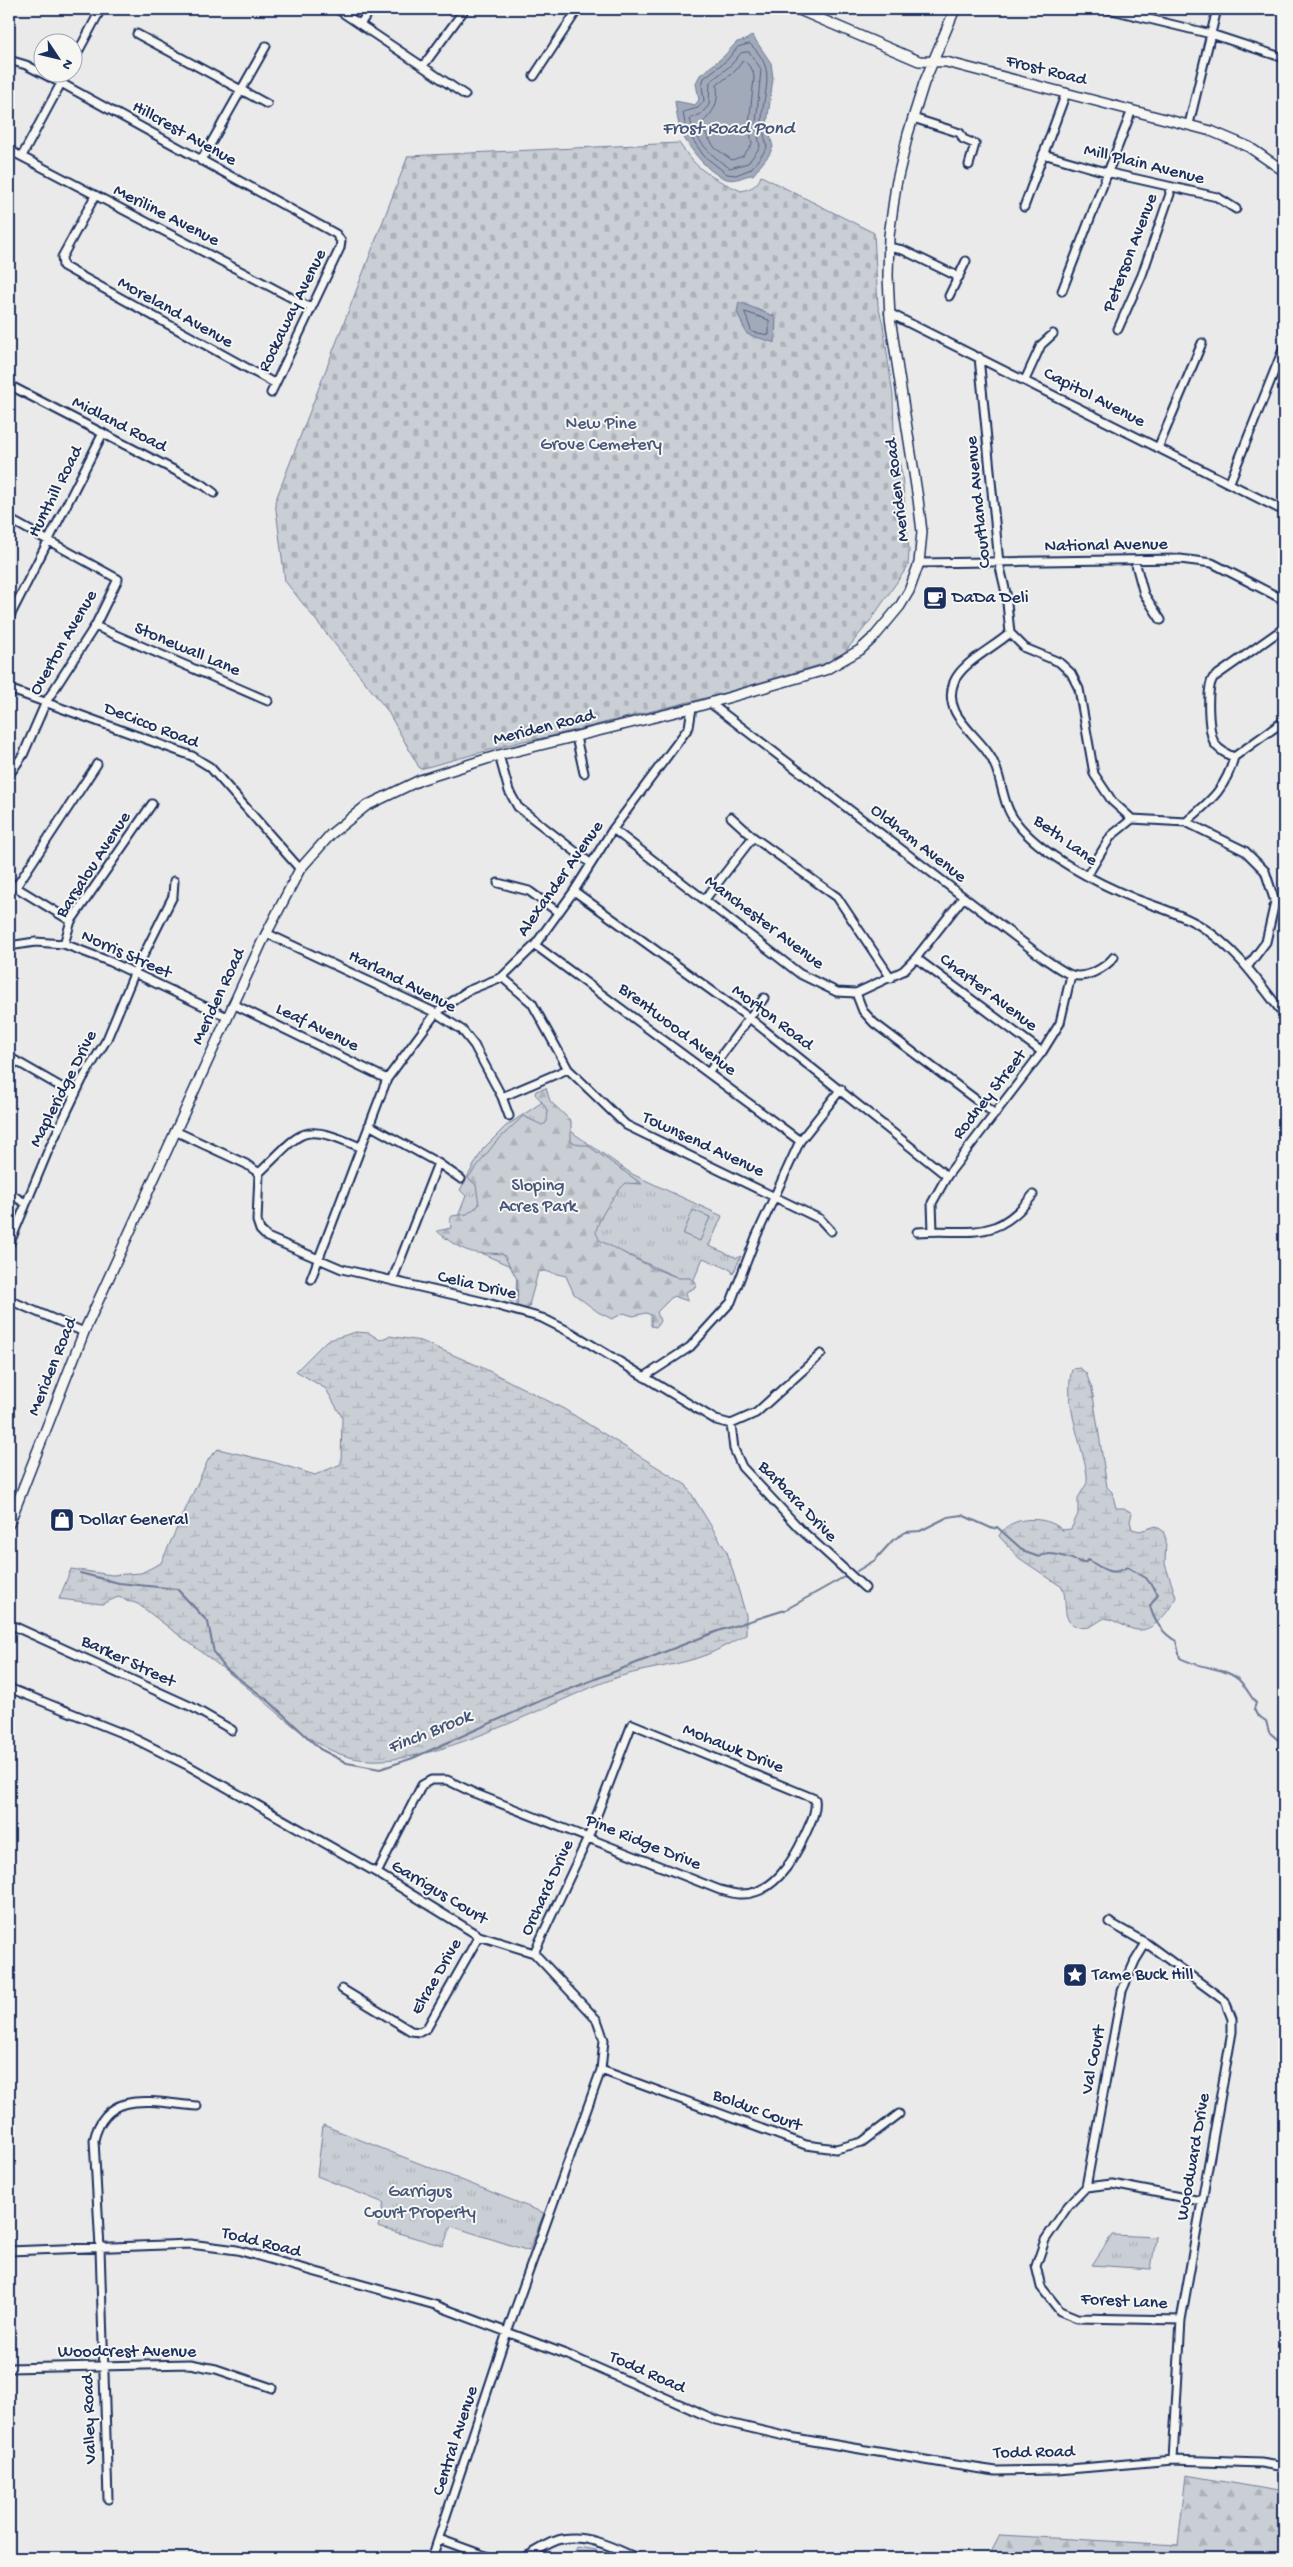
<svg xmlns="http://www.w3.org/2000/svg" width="1293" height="2567" font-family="'Gochi Hand',sans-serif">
<defs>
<pattern id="grass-tufts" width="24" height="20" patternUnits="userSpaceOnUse" patternTransform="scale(1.25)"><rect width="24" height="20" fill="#caced5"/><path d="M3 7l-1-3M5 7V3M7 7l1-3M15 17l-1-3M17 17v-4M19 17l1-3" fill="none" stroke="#adb1b9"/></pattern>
<pattern id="forest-firs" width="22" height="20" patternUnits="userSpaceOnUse" patternTransform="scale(1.25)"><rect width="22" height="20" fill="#caced5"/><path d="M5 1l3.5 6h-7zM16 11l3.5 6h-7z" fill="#adb1b9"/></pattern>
<pattern id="wetland-marsh" width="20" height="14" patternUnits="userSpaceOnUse" patternTransform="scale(1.25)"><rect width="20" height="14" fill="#caced5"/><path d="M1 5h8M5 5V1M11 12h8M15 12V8" fill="none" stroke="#adb1b9"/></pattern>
<pattern id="cemetery-stones" width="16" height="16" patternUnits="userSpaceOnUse" patternTransform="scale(1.25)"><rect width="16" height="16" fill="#caced5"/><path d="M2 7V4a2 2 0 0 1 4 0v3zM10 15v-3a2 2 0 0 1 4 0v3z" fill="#adb1b9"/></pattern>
</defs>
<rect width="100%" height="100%" fill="#e9eae9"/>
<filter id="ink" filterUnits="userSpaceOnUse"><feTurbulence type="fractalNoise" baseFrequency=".02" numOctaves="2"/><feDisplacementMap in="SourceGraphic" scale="10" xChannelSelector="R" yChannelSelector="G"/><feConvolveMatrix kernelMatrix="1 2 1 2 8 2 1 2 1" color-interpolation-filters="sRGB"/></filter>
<g filter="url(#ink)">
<path fill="url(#grass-tufts)" stroke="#727e9a" d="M547 1099 565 1126 576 1135 632 1174 722 1216 709 1246 737 1258 741 1256 733 1274 731 1270 703 1258 692 1284 606 1245 530 1268 529 1303 531 1307 509 1301 516 1296 517 1269 449 1239 466 1196 460 1190 483 1149 506 1126Z
M323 2125 544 2213 529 2251 451 2226 443 2246 378 2227 384 2203 317 2176Z
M1112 2235 1156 2237 1151 2269 1092 2265Z"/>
<path fill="url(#forest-firs)" stroke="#727e9a" d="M546 1088 550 1101 571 1121V1141L580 1145H587L642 1184 626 1183C617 1190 596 1221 596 1233 597 1235 599 1238 599 1240L653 1268 679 1278H690L696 1283V1287L686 1292 688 1301 673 1296 657 1312 660 1321 656 1327 651 1326V1315L646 1313 633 1316 624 1313 612 1319 598 1312 574 1294 566 1276 544 1271 538 1272 528 1309 517 1306 518 1281 504 1255C494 1252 487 1254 477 1253 460 1250 449 1241 437 1231L451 1228 450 1220 452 1216 467 1214 479 1205 476 1185 468 1178 495 1143 523 1116 542 1125 546 1123C551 1110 543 1103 535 1094L536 1091Z
M1186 2475 1284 2492V2558H988L1000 2535 1178 2545Z
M577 2547 597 2550 594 2558H572Z"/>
<path fill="url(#wetland-marsh)" stroke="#727e9a" d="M356 1332 369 1333 380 1340 389 1336 421 1341 481 1367 564 1409 686 1485 727 1552 746 1615V1635C733 1641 719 1650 706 1655 675 1667 641 1668 610 1680 543 1705 419 1776 349 1757 313 1747 286 1719 258 1696 219 1664 178 1635 138 1604L118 1597 102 1604 59 1599 71 1569 112 1575 141 1573 161 1563 209 1458 218 1449 273 1462 315 1475 341 1464 342 1417 326 1389 296 1371 326 1341Z
M1080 1368 1086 1373 1092 1389 1107 1487 1112 1492 1116 1508H1124L1132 1513 1130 1521 1132 1529 1140 1531 1156 1526 1163 1531 1166 1539 1165 1564 1176 1597C1171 1609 1154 1631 1139 1630 1128 1630 1116 1620 1105 1618 1100 1620 1096 1624 1091 1626 1088 1628 1083 1628 1079 1627 1059 1623 1069 1600 1062 1587L1019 1558 999 1536C1009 1515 1048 1515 1062 1530L1071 1529 1078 1514V1498L1087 1483V1475C1082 1442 1063 1402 1072 1369Z"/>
<path fill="url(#cemetery-stones)" stroke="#727e9a" d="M679 143C698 171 710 177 741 191 750 189 758 186 761 176L874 233 878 306 883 324 893 396 894 435 902 475 909 551 908 566 870 621 844 653 826 663 721 694 547 737 523 741 420 769 387 710 285 581 275 502 408 156Z"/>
<path fill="#caced5" stroke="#727e9a" d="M693 1210 710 1217 700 1241 683 1234Z"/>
<path fill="#a2aaba" stroke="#6c7995" d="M752 35 771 63 773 78 767 124 773 147 769 155 753 175C743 175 737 182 727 179 709 175 689 148 681 132 678 123 676 110 675 101L695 105 699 100 696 83 700 75 723 57 737 42 746 40Z
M739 302 776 317 775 343 747 334 737 312Z"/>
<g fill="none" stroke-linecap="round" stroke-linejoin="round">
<path stroke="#516083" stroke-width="1" d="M750 44C780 72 761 91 762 125 763 133 766 140 767 148L751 169 736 175 727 174 704 156 686 130 683 112 698 108 704 101 702 85 704 78 727 60 738 47Z
M749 52 761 69 756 124 760 147 748 163 730 168C713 158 694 139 690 119L701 114 709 105 710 82 731 65 741 53Z
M743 61 746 62 753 71 754 78 749 124 752 144 743 156 732 160 715 148 700 125C714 112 719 104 717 85L735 71Z
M745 312 769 320V335L752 332Z"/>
<path stroke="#6c7995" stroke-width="2" d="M857 1571 875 1560 893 1540 906 1532 920 1531 948 1517 962 1515 993 1529 997 1527 1025 1552 1039 1557C1050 1549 1071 1559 1083 1563L1089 1560C1102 1569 1113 1577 1127 1567L1146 1578 1158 1594 1150 1606C1154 1621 1162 1633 1176 1641L1180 1658C1198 1668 1225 1667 1239 1680 1246 1687 1250 1696 1256 1703L1254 1709 1257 1715 1266 1721 1269 1732 1284 1745
M80 1573 119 1583 177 1589 208 1622 214 1653 226 1669 270 1702 320 1749 347 1763 380 1769 413 1758 542 1700 718 1631 785 1610 844 1577"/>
<defs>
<path id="minor" d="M337 9 465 95
M1108 9 1211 34 1284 58
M360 24 371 9
M137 34 267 104
M9 60 26 65 61 83 336 234 341 241 340 248 271 393
M72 63 101 9
M423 66 465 9
M534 76 578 9
M913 118 960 133 963 139 975 144 969 165
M1189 124 1217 9
M9 150 311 308
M1043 154 1106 172 1217 197 1236 209
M22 156 67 72
M201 161 266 46
M95 196 62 257 63 266 274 383
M1024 207 1066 93
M888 247 903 250 959 277
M1062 291 1132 110
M949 296 966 261
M889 313 1284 511
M1118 329 1142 275 1170 194 1169 187
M979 357 999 563 1006 593 1010 633 1025 648 1059 662 1071 673 1079 689 1094 774 1112 801 1132 819 1186 822 1245 851 1265 871 1275 902 1266 942 1248 966
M1025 380 1041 345 1053 334
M9 385 205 486 214 493
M1158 448 1202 343
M1230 482 1284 347
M9 519 118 579 95 626 46 702 23 755 9 775
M1135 561 1144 594 1161 620
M919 563 1180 559 1212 563 1284 600
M9 618 103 433
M95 626 268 701
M1010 633C995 647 961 663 954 682 942 713 973 731 988 753 1003 773 1000 802 1016 822 1041 855 1099 884 1136 899 1157 907 1179 913 1199 925 1236 948 1258 981 1284 1015
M9 689 192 756 210 767 300 869
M710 703 1042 957C1051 963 1060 970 1069 974 1084 981 1105 968 1114 957
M576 737 584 773
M499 755 509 791 518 807 590 863
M1234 757C1228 755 1219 750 1215 744 1208 732 1206 689 1213 678L1284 628
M731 817 753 837 837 897 891 978
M1186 822C1210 801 1226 789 1234 757L1284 721
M613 829 800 974 837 992 856 993 903 971 916 958 963 898
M1087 876 1111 836 1132 819
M9 883 71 921
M498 883 529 891 558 912
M16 887 97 764
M574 891 748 1017 947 1176
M706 898 753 837
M266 933 436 1013 462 1030 474 1045 502 1097 509 1116
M64 944 71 921 152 804
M535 945 800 1141
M9 946 35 942 64 944 111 962 227 1017
M916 958 1042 1052
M502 977 532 1003 568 1069 626 1125 820 1219 831 1231
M856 993 863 1011 874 1023 995 1114
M233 1004 387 1079
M9 1057 75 1095
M709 1072 764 998
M502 1097 568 1069
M369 1125 438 1163 461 1179
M175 1131 246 1164 259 1173
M360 1147C300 1121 303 1131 259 1173L257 1221 260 1230 267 1237 342 1269 484 1302 542 1318 572 1333 691 1405 716 1420 731 1424 756 1413 821 1354
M9 1193 25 1203
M933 1231 932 1203 947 1176 1042 1052 1060 1023 1071 975
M917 1232C971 1228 995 1244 1033 1195
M9 1245 48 1151 82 1080 107 1039 134 974 173 896 174 881
M311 1279 387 1079 436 1013 467 991 502 977 535 945 574 891 613 829 689 727 692 708
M392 1281 438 1163
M9 1300 84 1332
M644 1377 690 1347 731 1302 756 1237 800 1141 841 1089
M731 1424 734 1449 742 1467 799 1528 865 1588
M9 1624 192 1707 232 1730
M9 1688 129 1736 187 1765 377 1873 479 1936 534 1953 597 2020 604 2040 601 2070 507 2332 432 2558
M377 1873 422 1785 431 1780H447L474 1793 720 1890C726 1891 733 1894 739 1894 773 1896 793 1861 805 1835 810 1823 817 1812 815 1799L632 1724 588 1838 534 1953
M1109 1922 1146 1943 1225 2001 1232 2019V2032L1181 2320 1173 2460
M342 1989 411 2031 420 2032 427 2028 479 1936
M601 2070 806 2145 836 2149 862 2142 899 2114
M1086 2187 1122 1991 1135 1961 1146 1943
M9 2251 190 2244 237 2250 435 2305 568 2355 716 2420 789 2437 955 2465 996 2471 1058 2470 1173 2460 1261 2463 1284 2467
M1181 2320 1077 2318 1060 2311 1041 2287 1036 2266 1045 2240 1068 2206 1086 2187 1112 2184 1201 2201
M9 2368 190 2364 216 2369 272 2388
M108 2499 100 2248 94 2140C106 2087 156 2103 197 2106
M439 2539 491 2558
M523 2558C535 2553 550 2541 562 2539 588 2534 614 2548 637 2558"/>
<path id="major" d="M797 9 919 61 946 62 1211 131 1249 147 1284 171
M9 1524 84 1332 262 942 300 869 331 834 366 806 420 780 499 755 692 708 825 670 860 650 875 636 900 606 909 591 919 563 922 532 918 499 890 318 888 276 889 236 896 185 908 134 924 83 955 9"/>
</defs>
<use href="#minor" stroke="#1b2f5e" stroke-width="11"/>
<use href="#major" stroke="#1b2f5e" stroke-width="12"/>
<use href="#minor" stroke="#f6f6f2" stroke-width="7"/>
<use href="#major" stroke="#f6f6f2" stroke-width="9"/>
</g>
</g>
<defs>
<symbol id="cafe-square" viewBox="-11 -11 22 22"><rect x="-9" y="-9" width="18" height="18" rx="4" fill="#1b2f5e" stroke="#f6f6f2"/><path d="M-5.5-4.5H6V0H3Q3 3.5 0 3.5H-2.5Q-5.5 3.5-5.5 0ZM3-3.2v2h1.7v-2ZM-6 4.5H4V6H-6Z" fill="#fff"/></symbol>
<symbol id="shop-square" viewBox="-11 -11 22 22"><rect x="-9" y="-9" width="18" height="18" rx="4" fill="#1b2f5e" stroke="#f6f6f2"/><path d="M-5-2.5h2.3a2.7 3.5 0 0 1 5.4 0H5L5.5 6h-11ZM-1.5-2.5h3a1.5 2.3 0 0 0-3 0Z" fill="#fff"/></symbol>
<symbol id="sight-square" viewBox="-11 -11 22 22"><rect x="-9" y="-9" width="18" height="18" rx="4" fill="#1b2f5e" stroke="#f6f6f2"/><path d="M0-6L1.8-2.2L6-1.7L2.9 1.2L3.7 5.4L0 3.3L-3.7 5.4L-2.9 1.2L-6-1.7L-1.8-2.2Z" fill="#fff"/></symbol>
</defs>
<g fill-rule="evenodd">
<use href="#cafe-square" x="921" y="584" width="28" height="28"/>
<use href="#shop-square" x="48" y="1506" width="28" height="28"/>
<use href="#sight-square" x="1061" y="1961" width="28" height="28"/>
</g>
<g text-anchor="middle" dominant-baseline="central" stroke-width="4" stroke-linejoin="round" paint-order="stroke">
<g font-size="18" fill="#1b2f5e" stroke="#f6f6f2">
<text transform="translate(1046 71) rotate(14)">Frost Road</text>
<text transform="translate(184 134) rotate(29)">Hillcrest Avenue</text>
<text transform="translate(1144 165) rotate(14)">Mill Plain Avenue</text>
<text transform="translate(166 216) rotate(27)">Meriline Avenue</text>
<text transform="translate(1131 253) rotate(-69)">Peterson Avenue</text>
<text transform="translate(293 311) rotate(-64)">Rockaway Avenue</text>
<text transform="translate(175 313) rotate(29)">Moreland Avenue</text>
<text transform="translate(1094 398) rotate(27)">Capitol Avenue</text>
<text transform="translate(119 425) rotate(27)">Midland Road</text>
<text transform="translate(898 490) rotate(-97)">Meriden Road</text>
<text transform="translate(56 492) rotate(-63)">Hunthill Road</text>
<text transform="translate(979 502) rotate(-96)">Courtland Avenue</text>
<text transform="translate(1106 546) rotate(-1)">National Avenue</text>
<text transform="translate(64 643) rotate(-60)">Overton Avenue</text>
<text transform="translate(187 650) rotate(23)">Stonewall Lane</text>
<text transform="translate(151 726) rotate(21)">DeCicco Road</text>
<text transform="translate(544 728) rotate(-14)">Meriden Road</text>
<text transform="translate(1065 841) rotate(36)">Beth Lane</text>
<text transform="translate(918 844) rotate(38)">Oldham Avenue</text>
<text transform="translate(94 865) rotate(-57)">Barsalou Avenue</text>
<text transform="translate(561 879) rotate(-55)">Alexander Avenue</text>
<text transform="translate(764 923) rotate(37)">Manchester Avenue</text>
<text transform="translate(126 955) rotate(24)">Norris Street</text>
<text transform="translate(402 982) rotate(27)">Harland Avenue</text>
<text transform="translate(988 993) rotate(37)">Charter Avenue</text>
<text transform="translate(219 997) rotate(-65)">Meriden Road</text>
<text transform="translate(772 1018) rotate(37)">Morton Road</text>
<text transform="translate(317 1028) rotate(26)">Leaf Avenue</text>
<text transform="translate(677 1030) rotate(37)">Brentwood Avenue</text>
<text transform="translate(64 1089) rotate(-63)">Mapleridge Drive</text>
<text transform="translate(990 1095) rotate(-52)">Rodney Street</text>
<text transform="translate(703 1145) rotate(25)">Townsend Avenue</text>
<text transform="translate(477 1286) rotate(13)">Celia Drive</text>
<text transform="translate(53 1367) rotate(-68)">Meriden Road</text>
<text transform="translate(797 1502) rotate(46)">Barbara Drive</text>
<text transform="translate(128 1662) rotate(25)">Barker Street</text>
<text transform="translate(733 1749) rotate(22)">Mohawk Drive</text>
<text transform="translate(643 1843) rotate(22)">Pine Ridge Drive</text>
<text transform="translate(548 1888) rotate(-65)">Orchard Drive</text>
<text transform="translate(439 1893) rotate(31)">Garrigus Court</text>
<text transform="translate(437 1977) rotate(-60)">Elrae Drive</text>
<text transform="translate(1094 2060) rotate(-79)">Val Court</text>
<text transform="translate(757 2111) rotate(20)">Bolduc Court</text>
<text transform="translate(1194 2157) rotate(-80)">Woodward Drive</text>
<text transform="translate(261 2243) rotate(14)">Todd Road</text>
<text transform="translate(1124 2302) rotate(3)">Forest Lane</text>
<text x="127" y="2352">Woodcrest Avenue</text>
<text transform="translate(647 2373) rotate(24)">Todd Road</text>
<text transform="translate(90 2419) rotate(-92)">Valley Road</text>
<text transform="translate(456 2441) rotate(-72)">Central Avenue</text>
<text transform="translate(1034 2453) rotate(-1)">Todd Road</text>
</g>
<g font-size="18" fill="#47577c" stroke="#f6f6f2">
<text x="601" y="424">New Pine<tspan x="601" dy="21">Grove Cemetery</tspan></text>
<text x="538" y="1186">Sloping<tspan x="538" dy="21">Acres Park</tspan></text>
<text x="420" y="2192">Garrigus<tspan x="420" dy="21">Court Property</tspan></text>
</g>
<g font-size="18" fill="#1b2f5e" stroke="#f6f6f2" text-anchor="start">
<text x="952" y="598">DaDa Deli</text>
<text x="80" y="1520">Dollar General</text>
<text x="1092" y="1975">Tame Buck Hill</text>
</g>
<g font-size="19" font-style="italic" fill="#44547a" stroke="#f6f6f2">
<text x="728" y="129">Frost Road Pond</text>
<text transform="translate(430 1733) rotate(-22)">Finch Brook</text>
</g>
</g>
<rect width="1293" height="2567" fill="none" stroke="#f6f6f2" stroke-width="30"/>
<rect x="15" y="15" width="1263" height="2537" fill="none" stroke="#1b2f5e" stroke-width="2" filter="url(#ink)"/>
<g transform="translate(58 58) rotate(125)"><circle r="24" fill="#f6f6f2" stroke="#9ea6b7"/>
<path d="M0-4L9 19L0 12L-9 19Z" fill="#1b2f5e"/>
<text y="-8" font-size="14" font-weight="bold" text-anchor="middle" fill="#1b2f5e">N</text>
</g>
</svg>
